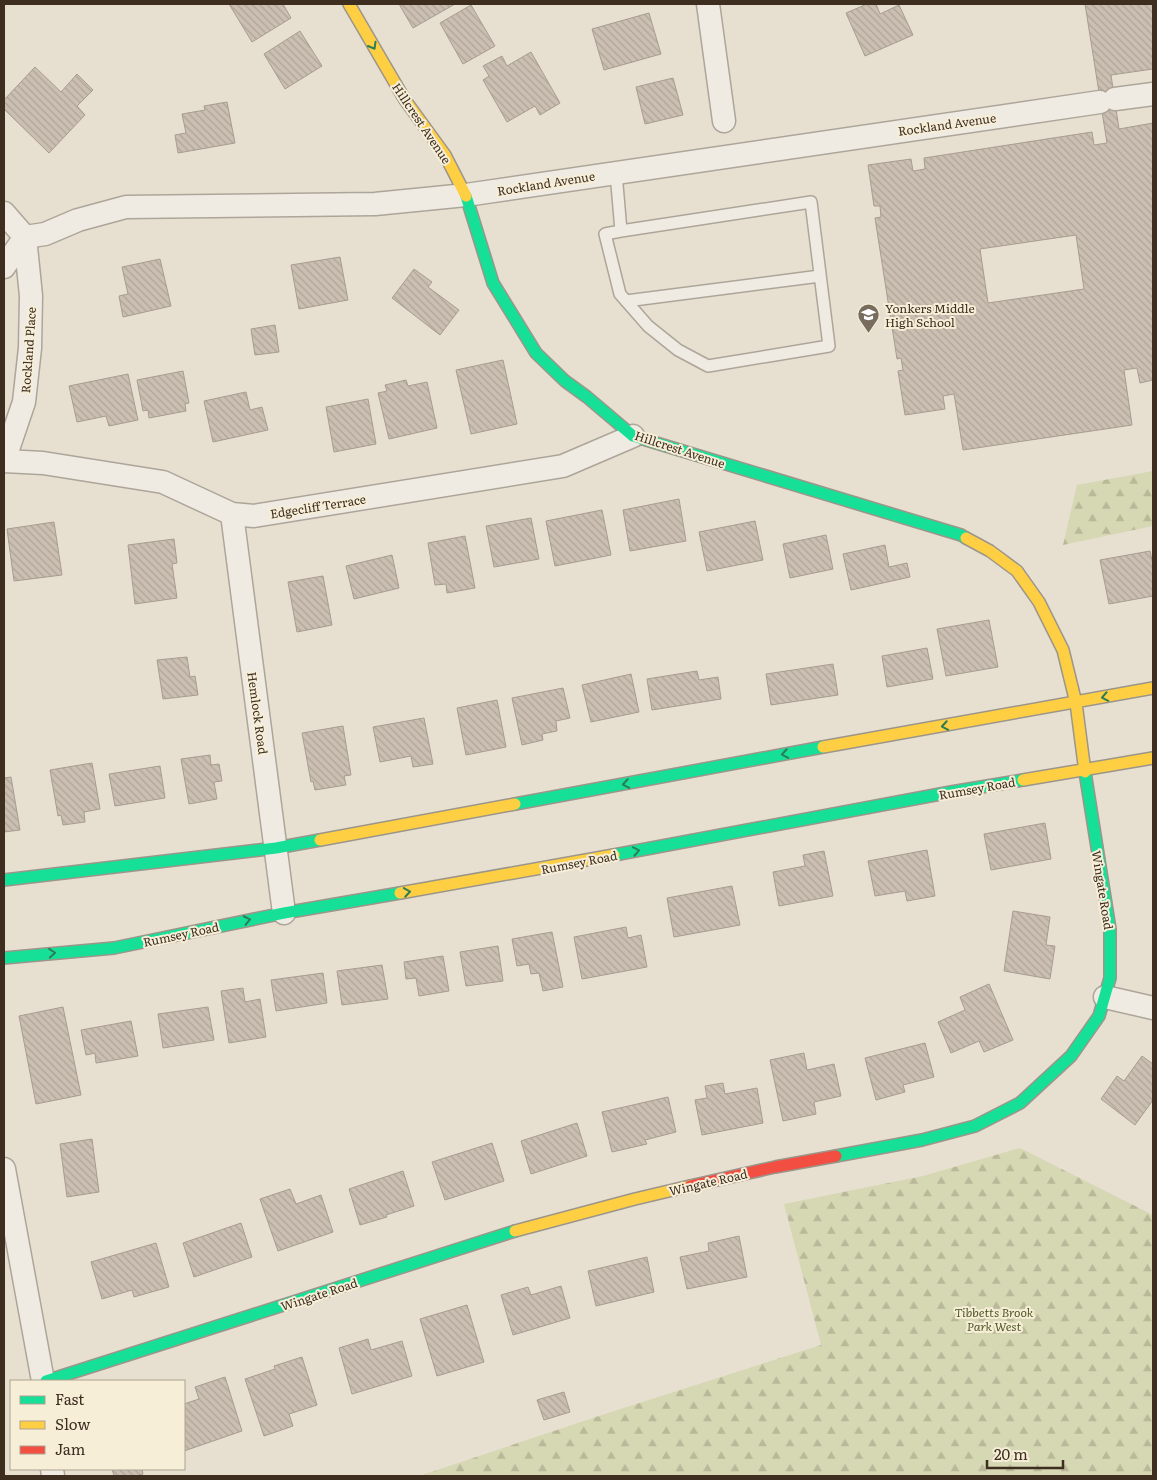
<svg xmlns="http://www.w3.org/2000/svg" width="1157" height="1480" font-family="Literata,serif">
<defs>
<pattern id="forest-firs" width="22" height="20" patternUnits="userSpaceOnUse" patternTransform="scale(1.25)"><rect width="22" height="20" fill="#d6d7b3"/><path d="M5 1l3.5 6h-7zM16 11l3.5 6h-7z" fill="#b9b99a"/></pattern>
<pattern id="building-back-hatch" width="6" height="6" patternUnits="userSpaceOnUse" patternTransform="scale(1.25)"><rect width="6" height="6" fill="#cbbfb2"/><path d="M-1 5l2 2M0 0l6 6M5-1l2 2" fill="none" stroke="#afa499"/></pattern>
</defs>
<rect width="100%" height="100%" fill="#e7e0d1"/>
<path fill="url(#forest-firs)" d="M1153 471V526L1063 545 1077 485Z
M1020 1148 1153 1215V1476H419L608 1413 821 1345 784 1204 923 1176Z"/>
<path fill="url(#building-back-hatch)" stroke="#a89c90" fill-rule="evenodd" d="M229 4H283L291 18 252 42Z
M399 4H455L413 28Z
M867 4H876L880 14 899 5 913 35 865 56 846 13Z
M1085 4H1153V69L1111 75 1119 129 1153 123V380L1140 383 1137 368 1124 370 1132 425 963 450 954 394 943 396 945 409 905 415 898 371 903 370 901 358 897 359 875 218 881 217 880 206H874L868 165 911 159 913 171 925 169 924 158 1092 132 1094 145 1107 143ZM1076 235 1084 289 988 303 980 249Z
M471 5 495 46 463 64 440 23Z
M649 13 661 54 604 70 592 29Z
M300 31 322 66 285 89 264 54Z
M531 52 560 103 540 115 535 106 507 122 483 80 489 76 483 66 502 56 507 66Z
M35 67 61 92 77 74 93 90 77 106 85 115 49 153 4 109V100Z
M673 78 683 115 645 124 636 87Z
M227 102 235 143 178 153 175 135 186 133 182 114 205 110 204 106Z
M340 257 348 300 299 309 291 265Z
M160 259 171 306 123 317 119 296 128 294 122 267Z
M414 269 432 282 428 287 459 310 440 335 392 298Z
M275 325 279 352 255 355 251 329Z
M503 360 517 424 471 434 456 370Z
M183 371 189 403 185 404 186 411 149 418 148 410 143 411 137 380Z
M128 374 138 420 109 426 106 416 77 422 69 386Z
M406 380 408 386 427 382 437 428 389 439 378 393 387 391 385 385Z
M246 392 250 410 262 407 268 430 213 442 204 401Z
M368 399 376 444 334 452 326 407Z
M679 499 686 541 630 551 623 510Z
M602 510 611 555 555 566 546 521Z
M531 518 539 559 494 567 486 526Z
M755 521 763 560 707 571 699 532Z
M54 522 62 575 14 581 7 529Z
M826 535 833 569 790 578 783 544Z
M465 536 475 588 447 593 446 584 435 585 428 543Z
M174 539 177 563 172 564 177 598 135 604 128 545Z
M885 545 889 567 907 563 910 577 851 590 843 554Z
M1150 551 1153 565V596L1109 604 1100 560Z
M392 555 399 588 354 599 346 566Z
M323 576 332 625 297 632 288 582Z
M989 620 998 667 946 676 937 629Z
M927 648 933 679 887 687 882 656Z
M187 657 190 677 195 676 198 695 163 699 157 660Z
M833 664 838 695 771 705 766 674Z
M697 671 699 680 718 677 721 699 652 710 647 679Z
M631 674 639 712 591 722 582 685Z
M563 688 570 718 556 721 557 731 542 734 543 740 522 745 512 698Z
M497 700 506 747 466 755 457 708Z
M424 718 433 764 413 767 411 756 380 762 373 727Z
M343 726 351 775 344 776 346 785 315 790 313 781 311 782 302 733Z
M210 755 211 765 219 764 222 781 214 782 217 799 189 804 181 759Z
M92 763 100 809 84 812 85 822 63 825 61 815 58 816 50 770Z
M160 766 165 798 115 806 109 774Z
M11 777 20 830 4 832V778Z
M1045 823 1051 859 991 870 984 834Z
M927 850 935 896 907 901 905 891 875 896 868 861Z
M824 851 833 896 779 906 773 872 805 866 803 855Z
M732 886 740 925 674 937 667 898Z
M1013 911 1050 917 1046 945 1055 946 1050 979 1004 971Z
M626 927 628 938 641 935 647 967 582 979 574 937Z
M552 932 563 987 543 991 539 973 531 974 529 964 517 966 512 939Z
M498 946 503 981 466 986 460 952Z
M443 956 449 991 419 996 416 978 406 979 404 962Z
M382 965 388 999 342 1005 337 971Z
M323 973 327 1003 276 1011 271 980Z
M989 984 1013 1040 984 1052 979 1041 951 1053 938 1022 965 1010 960 997Z
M243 988 245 1002 260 999 266 1037 229 1043 221 991Z
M63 1007 81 1095 36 1104 19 1016Z
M208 1007 214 1040 163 1048 158 1014Z
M131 1021 138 1056 96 1063 95 1053 86 1055 81 1030Z
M925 1043 934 1077 903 1085 905 1092 876 1100 865 1058Z
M804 1053 807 1070 834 1064 841 1096 814 1102 816 1114 783 1121 770 1060Z
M1142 1056 1153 1064V1100L1135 1125 1101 1099 1117 1076 1124 1081Z
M723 1083 725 1094 757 1088 763 1123 702 1135 695 1100 707 1098 705 1086Z
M668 1097 676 1132 645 1140 647 1144 612 1152 602 1112Z
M577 1123 587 1156 531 1174 521 1141Z
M92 1139 99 1192 67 1197 60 1144Z
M492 1143 504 1181 445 1200 432 1162Z
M403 1171 414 1206 386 1215 387 1217 360 1225 349 1189Z
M290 1189 296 1204 321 1195 333 1232 278 1251 260 1199Z
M241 1223 252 1257 194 1277 183 1243Z
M739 1236 747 1277 687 1289 680 1257 709 1251 708 1243Z
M156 1243 169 1287 134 1297 132 1290 102 1299 91 1262Z
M647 1257 654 1292 596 1306 588 1271Z
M561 1286 570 1318 513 1335 501 1295 528 1287 531 1295Z
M467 1305 484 1362 437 1376 420 1319Z
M368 1339 371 1350 402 1341 412 1376 352 1394 339 1348Z
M302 1357 317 1405 289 1414 293 1426 264 1436 245 1379 275 1369 274 1366Z
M225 1377 242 1431 184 1451V1404L199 1399 195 1387Z
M564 1392 570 1412 544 1420 537 1400Z
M112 1469H142L143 1474 136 1476H114Z"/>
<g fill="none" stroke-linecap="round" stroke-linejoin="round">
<defs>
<path id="lane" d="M616 173 621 231 811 202 829 346 708 366 678 350 648 326 620 294 605 234 621 231
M626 301 820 276"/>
<path id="street" d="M708 4 724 121
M1115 99 1153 94
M4 213 25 237
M25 237 45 234 78 220 126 207 375 204 466 195 1100 102
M4 267 25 237
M4 461 43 463 163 482 232 514 254 516 563 466 633 436
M4 461 24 402 30 348 31 296 25 237
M232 514 284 913
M1105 997 1153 1008
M4 1169 43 1381
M52 1469 53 1476"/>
<path id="fast" d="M466 196 493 283 536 353 565 381 587 397 633 436 961 535 966 538
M515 804 823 747
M614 855 951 792 1023 780
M4 880 276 848 320 840
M4 958 114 948 284 913 400 893
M836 1156 922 1140 975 1126 1020 1103 1071 1056 1099 1016 1110 978V929L1085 772
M46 1381 515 1231"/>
<path id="slow" d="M349 4 405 100 445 155 466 196
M966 538 990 551 1017 571 1039 602 1063 650 1076 703 1085 772
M823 747 1153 688
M1023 780 1153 758
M320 840 515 804
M400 893 614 855
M515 1231 635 1199 690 1186"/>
<path id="jam" d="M690 1186 775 1167 836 1156"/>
</defs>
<use href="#lane" stroke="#ada599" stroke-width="14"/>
<use href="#street" stroke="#ada599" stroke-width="25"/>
<use href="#fast" stroke="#9c958a" stroke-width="14"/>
<use href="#slow" stroke="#9c958a" stroke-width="14"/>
<use href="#jam" stroke="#9c958a" stroke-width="14"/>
<use href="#lane" stroke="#efebe3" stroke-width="11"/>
<use href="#street" stroke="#efebe3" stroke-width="22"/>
<use href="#fast" stroke="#16e098" stroke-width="11"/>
<use href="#slow" stroke="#ffcf43" stroke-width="11"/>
<use href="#jam" stroke="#f24e42" stroke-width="11"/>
</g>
<defs><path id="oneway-chevron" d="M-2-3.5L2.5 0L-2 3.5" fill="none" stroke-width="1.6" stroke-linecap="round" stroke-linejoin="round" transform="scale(1.25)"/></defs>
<g stroke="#2b7e56">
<use href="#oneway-chevron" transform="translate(373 46) rotate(60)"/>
<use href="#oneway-chevron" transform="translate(1105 697) rotate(169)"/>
<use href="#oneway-chevron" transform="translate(945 726) rotate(170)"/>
<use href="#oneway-chevron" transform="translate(785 754) rotate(170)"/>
<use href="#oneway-chevron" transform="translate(626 784) rotate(170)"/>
<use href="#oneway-chevron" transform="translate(636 851) rotate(-11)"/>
<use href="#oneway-chevron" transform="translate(407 892) rotate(-9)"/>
<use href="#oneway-chevron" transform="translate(247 920) rotate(-12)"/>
<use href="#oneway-chevron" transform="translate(52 953) rotate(-5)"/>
</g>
<defs>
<symbol id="school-pin" viewBox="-11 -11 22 30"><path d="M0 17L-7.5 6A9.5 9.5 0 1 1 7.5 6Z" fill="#786c5e" stroke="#f7eed8"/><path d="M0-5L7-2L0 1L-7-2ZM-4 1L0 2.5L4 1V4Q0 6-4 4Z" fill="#fff"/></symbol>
</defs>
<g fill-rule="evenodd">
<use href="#school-pin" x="856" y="302" width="25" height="34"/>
</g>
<g text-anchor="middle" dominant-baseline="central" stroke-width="4" stroke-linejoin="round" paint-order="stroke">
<g font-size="12" fill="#3d2e20" stroke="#f7eed8">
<text transform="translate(422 123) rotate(56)">Hillcrest Avenue</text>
<text transform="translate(947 124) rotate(-8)">Rockland Avenue</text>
<text transform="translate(546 183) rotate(-9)">Rockland Avenue</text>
<text transform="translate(28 350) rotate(-86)">Rockland Place</text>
<text transform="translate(680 449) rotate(18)">Hillcrest Avenue</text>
<text transform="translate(318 506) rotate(-9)">Edgecliff Terrace</text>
<text transform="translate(258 713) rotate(82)">Hemlock Road</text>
<text transform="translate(977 788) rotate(-10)">Rumsey Road</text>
<text transform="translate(579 862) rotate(-11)">Rumsey Road</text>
<text transform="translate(1103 890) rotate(81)">Wingate Road</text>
<text transform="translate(181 934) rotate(-12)">Rumsey Road</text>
<text transform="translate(708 1182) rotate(-13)">Wingate Road</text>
<text transform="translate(319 1294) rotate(-18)">Wingate Road</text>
</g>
<g font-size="12" fill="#3d2e20" stroke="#f7eed8" text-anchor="start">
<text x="885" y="308">Yonkers Middle<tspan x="885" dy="14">High School</tspan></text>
</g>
<g font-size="12" font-style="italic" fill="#4d5a26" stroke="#f7eed8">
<text x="994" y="1312">Tibbetts Brook<tspan x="994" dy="14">Park West</tspan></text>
</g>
</g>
<rect width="1157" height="1480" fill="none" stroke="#3d2e20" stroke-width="10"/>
<rect x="10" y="1380" width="175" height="90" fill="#f7eed8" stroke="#ada18e"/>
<rect x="20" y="1396" width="25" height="8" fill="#16e098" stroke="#ada18e"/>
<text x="55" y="1405" font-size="15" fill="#3d2e20">Fast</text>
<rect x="20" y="1421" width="25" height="8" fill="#ffcf43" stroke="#ada18e"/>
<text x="55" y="1430" font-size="15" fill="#3d2e20">Slow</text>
<rect x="20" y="1446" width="25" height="8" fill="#f24e42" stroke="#ada18e"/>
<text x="55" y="1455" font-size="15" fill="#3d2e20">Jam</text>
<path d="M987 1460v8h76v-8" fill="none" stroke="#3d2e20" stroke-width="2.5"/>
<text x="994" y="1460" font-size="15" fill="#3d2e20" stroke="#f7eed8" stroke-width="4" paint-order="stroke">20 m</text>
</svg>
